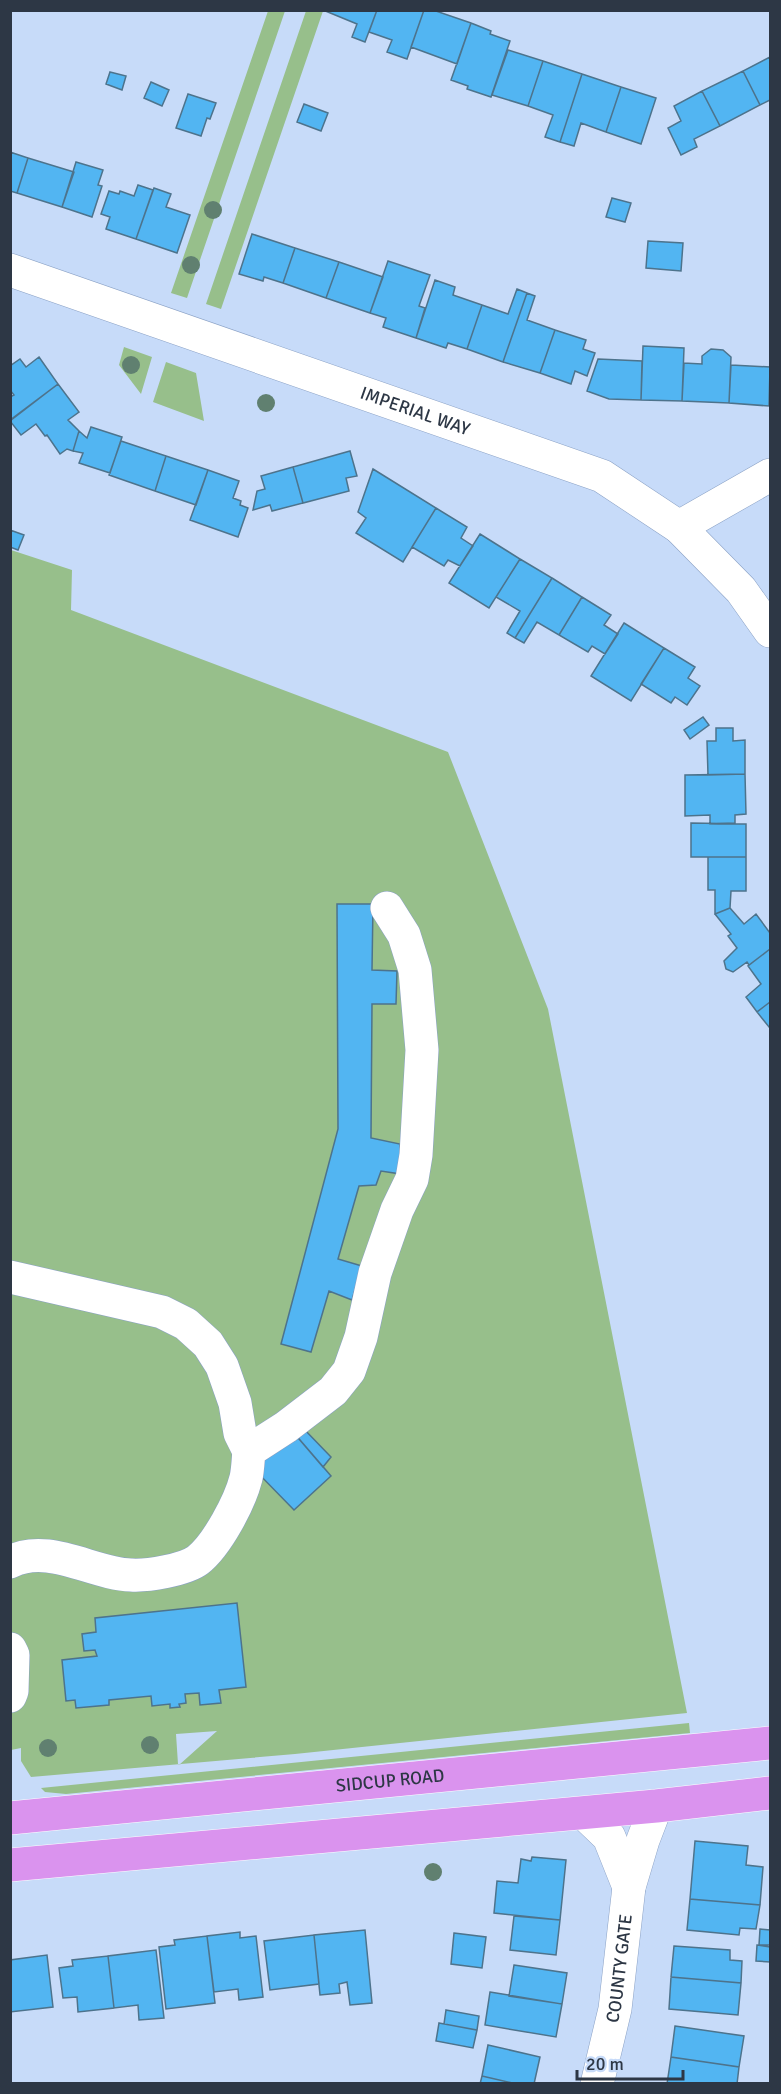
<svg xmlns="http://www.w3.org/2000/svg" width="781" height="2094" font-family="Signika,sans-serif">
<rect width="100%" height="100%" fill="#c7dbf9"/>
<path fill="#97bf8b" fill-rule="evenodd" d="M268 11H285L187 298 171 293Z
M306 11H323L221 309 206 304Z
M124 347 152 357 141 394 119 365Z
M166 362 196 373 204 421 153 402Z
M11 550 72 570 71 610 448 752 548 1009 687 1713 295 1754 31 1777 21 1761V1748L11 1750ZM217 1731 179 1765 178 1764 176 1734Z
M689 1723 690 1733 66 1794 45 1792 41 1788Z"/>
<path fill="#52b5f2" stroke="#4d738c" stroke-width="1.5" d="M323 10H377L365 42 352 37 357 24Z
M377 10H424L407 59 387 52 392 40 369 32Z
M424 10H433L471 23 457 64 411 47Z
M471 23 491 31 490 34 510 41 491 97 467 89 468 86 451 80Z
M508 50 543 61 528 106 492 95Z
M770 57V100L760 105 743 71Z
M543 61 582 74 560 142 545 137 553 115 528 106Z
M743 71 760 105 720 126 702 91Z
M110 72 126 76 122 90 106 84Z
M582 74 621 87 606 132 581 123 574 146 560 142Z
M151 82 169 90 162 106 144 98Z
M621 87 656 98 641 144 606 132Z
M702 91 720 126 694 139 697 147 681 155 668 128 681 121 674 106Z
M188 94 216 103 210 119 207 118 201 136 176 128Z
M304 104 328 113 321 131 297 122Z
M10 152 28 158 17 193 10 191Z
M28 158 74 172 62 207 17 193Z
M76 162 103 170 98 185 102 186 92 217 62 207Z
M138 185 153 190 136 239 106 229 110 217 101 214 109 191 119 194 120 191 134 196Z
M154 188 171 194 166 207 190 215 177 253 136 239Z
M612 198 631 203 625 222 606 217Z
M252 234 295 248 283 283 264 277 263 281 239 274Z
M648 241 683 243 681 271 646 268Z
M295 248 339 262 326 298 283 283Z
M388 261 430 275 419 306 425 308 416 338 383 327 386 318 370 313Z
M339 262 383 277 370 313 326 298Z
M435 280 455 287 453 295 482 305 467 349 448 343 446 348 416 338Z
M517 289 527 293 503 362 467 349 482 305 508 314Z
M527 293 535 296 527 320 555 330 540 373 503 362Z
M555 330 586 340 583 349 595 353 587 376 575 371 571 384 540 373Z
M643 346 684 348 682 401 641 400Z
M711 349 723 350 731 357 729 403 682 401 684 363 702 364V356Z
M39 357 58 384 10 420V397L14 395 10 390V366L20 359 26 367Z
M598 359 642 361 641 400 609 399 587 391Z
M731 365 770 367 769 406 729 403Z
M58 384 79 412 68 420 79 431 73 451 67 449 60 454 47 435 45 436 36 424 21 435 10 421Z
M91 427 122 437 110 473 79 463 83 453 73 451 79 431 87 438Z
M121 441 166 456 155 491 109 475Z
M350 451 357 476 346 478 349 491 303 503 293 467Z
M166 456 208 470 196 505 155 491Z
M293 467 303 503 272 511 270 505 253 510 257 491 265 489 261 476Z
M373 469 436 508 403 562 356 533 366 518 358 512Z
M208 470 239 481 233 498 241 501 240 505 248 508 238 537 190 520Z
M436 508 467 527 461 538 473 546 460 566 448 560 444 566 412 547Z
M10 530 24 535 18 550 10 547Z
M480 534 520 559 489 608 449 583Z
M520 559 552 578 515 638 507 633 520 611 496 597Z
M552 578 582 597 559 635 537 622 524 643 515 638Z
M582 597 611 615 604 625 618 634 605 654 592 646 588 652 559 635Z
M624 623 664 648 631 701 591 676Z
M664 648 695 667 688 678 700 686 687 705 675 697 671 703 641 684Z
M703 717 709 725 690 739 684 730Z
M716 728H733V741L745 740V774L708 775 707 741H716Z
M745 774 746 814 735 815V823L710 824V815L685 816V775Z
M691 823 746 824V857H691Z
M708 857H746V891H731L730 908 715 914V890H708Z
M337 904H373L372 970 397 971 396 1004H372L371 1138 400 1144 401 1174 381 1171 376 1185 359 1186 338 1259 362 1266 352 1300 329 1291 311 1352 281 1344 338 1129Z
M730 908 744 924 756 914 770 933V949L749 965 747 962 733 972 726 969 724 961 737 948 728 936 731 934 715 914Z
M770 949V1002L757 1012 746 997 761 984 748 966Z
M770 1002V1026L769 1027 757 1012Z
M302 1427 331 1457 323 1467 294 1433Z
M294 1433 331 1476 294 1510 253 1468Z
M237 1603 246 1687 219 1690 221 1703 200 1705 199 1693 185 1694 186 1703 179 1704 180 1707 170 1708V1704L152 1706 151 1696 109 1700V1705L76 1708 75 1700 66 1701 62 1660 97 1656 95 1650 84 1651 82 1634 96 1632 95 1618Z
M695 1841 748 1846 746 1865 763 1867 760 1905 690 1899Z
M532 1857 566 1860 560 1920 494 1913 497 1881 518 1883 521 1859 531 1861Z
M690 1899 760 1905 756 1929 740 1928 739 1935 687 1930Z
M514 1916 560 1920 556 1955 510 1950Z
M760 1929 770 1930V1945H759Z
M365 1930 372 2003 350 2005 347 1982 339 1984 340 1993 320 1995 314 1935Z
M240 1932V1938L256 1936 263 1997 239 2000 238 1989 214 1992 207 1936Z
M454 1933 486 1937 482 1968 451 1964Z
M314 1935 319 1984 270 1990 264 1941Z
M207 1936 215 2003 166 2009 159 1947 175 1945 174 1940Z
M757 1945 770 1947V1962L756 1961Z
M674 1946 730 1950V1960L742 1961 741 1983 671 1977Z
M156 1950 164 2018 139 2020 138 2005 114 2008 108 1956Z
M47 1955 53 2007 10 2012V1960Z
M108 1956 114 2008 78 2012 77 1997 63 1998 59 1968 73 1966 72 1960Z
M514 1965 567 1973 562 2004 509 1996Z
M671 1977 741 1983 738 2015 669 2009Z
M490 1992 562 2004 556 2037 485 2025Z
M446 2010 479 2016 477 2030 444 2024Z
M439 2023 477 2030 473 2048 436 2041Z
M675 2026 744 2036 739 2067 671 2057Z
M488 2045 540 2057 534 2084H517L482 2076Z
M671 2057 739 2067 737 2084H667Z
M482 2076 517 2084H480Z"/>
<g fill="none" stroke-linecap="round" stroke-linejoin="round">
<defs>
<g id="minor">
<path id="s1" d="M10 270 602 476 679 527 741 590 770 631"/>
<path d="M679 527 770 475"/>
<path d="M10 1277 162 1312 186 1324 208 1344 222 1366 235 1403 240 1433 249 1451"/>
<path d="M10 1562C48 1542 93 1574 131 1575 147 1576 185 1570 198 1560 217 1545 240 1502 246 1478 248 1469 248 1460 249 1451L286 1427 333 1391 349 1371 361 1337 375 1273 397 1210 412 1179 416 1155 422 1050 415 970 404 935 387 908"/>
<path d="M10 1649 13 1655 12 1691 10 1696"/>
<path d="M584 1813 609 1837 629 1887"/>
<path id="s2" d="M597 2084 615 2009 629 1887 643 1840 656 1806"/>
</g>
<g id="highway">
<path id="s3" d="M10 1818 770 1743"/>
<path d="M10 1865 656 1806 770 1793"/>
</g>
</defs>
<use href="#minor" stroke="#8aa1c5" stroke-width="34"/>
<use href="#highway" stroke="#fff" stroke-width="34"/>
<use href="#minor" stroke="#fff" stroke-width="33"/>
<use href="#highway" stroke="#da93ee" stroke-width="33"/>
</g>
<g fill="#608070">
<circle cx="213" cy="210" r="9"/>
<circle cx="191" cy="265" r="9"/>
<circle cx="131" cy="365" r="9"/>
<circle cx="266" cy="403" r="9"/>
<circle cx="150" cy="1745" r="9"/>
<circle cx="48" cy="1748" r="9"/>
<circle cx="433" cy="1872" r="9"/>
</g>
<g text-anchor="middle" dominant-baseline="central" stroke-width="5" stroke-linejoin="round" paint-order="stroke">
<g font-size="18" fill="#2d3745" stroke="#c7dbf9">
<text stroke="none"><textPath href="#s1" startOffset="429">IMPERIAL WAY</textPath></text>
<text stroke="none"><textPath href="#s3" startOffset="382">SIDCUP ROAD</textPath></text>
<text stroke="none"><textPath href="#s2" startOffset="118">COUNTY GATE</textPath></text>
</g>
</g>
<rect width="781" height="2094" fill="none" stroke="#2d3745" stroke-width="24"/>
<path d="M577 2070v9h106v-9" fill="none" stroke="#2d3745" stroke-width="3"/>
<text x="586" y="2070" font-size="18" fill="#2d3745" stroke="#c7dbf9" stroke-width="4.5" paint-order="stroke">20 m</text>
</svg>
